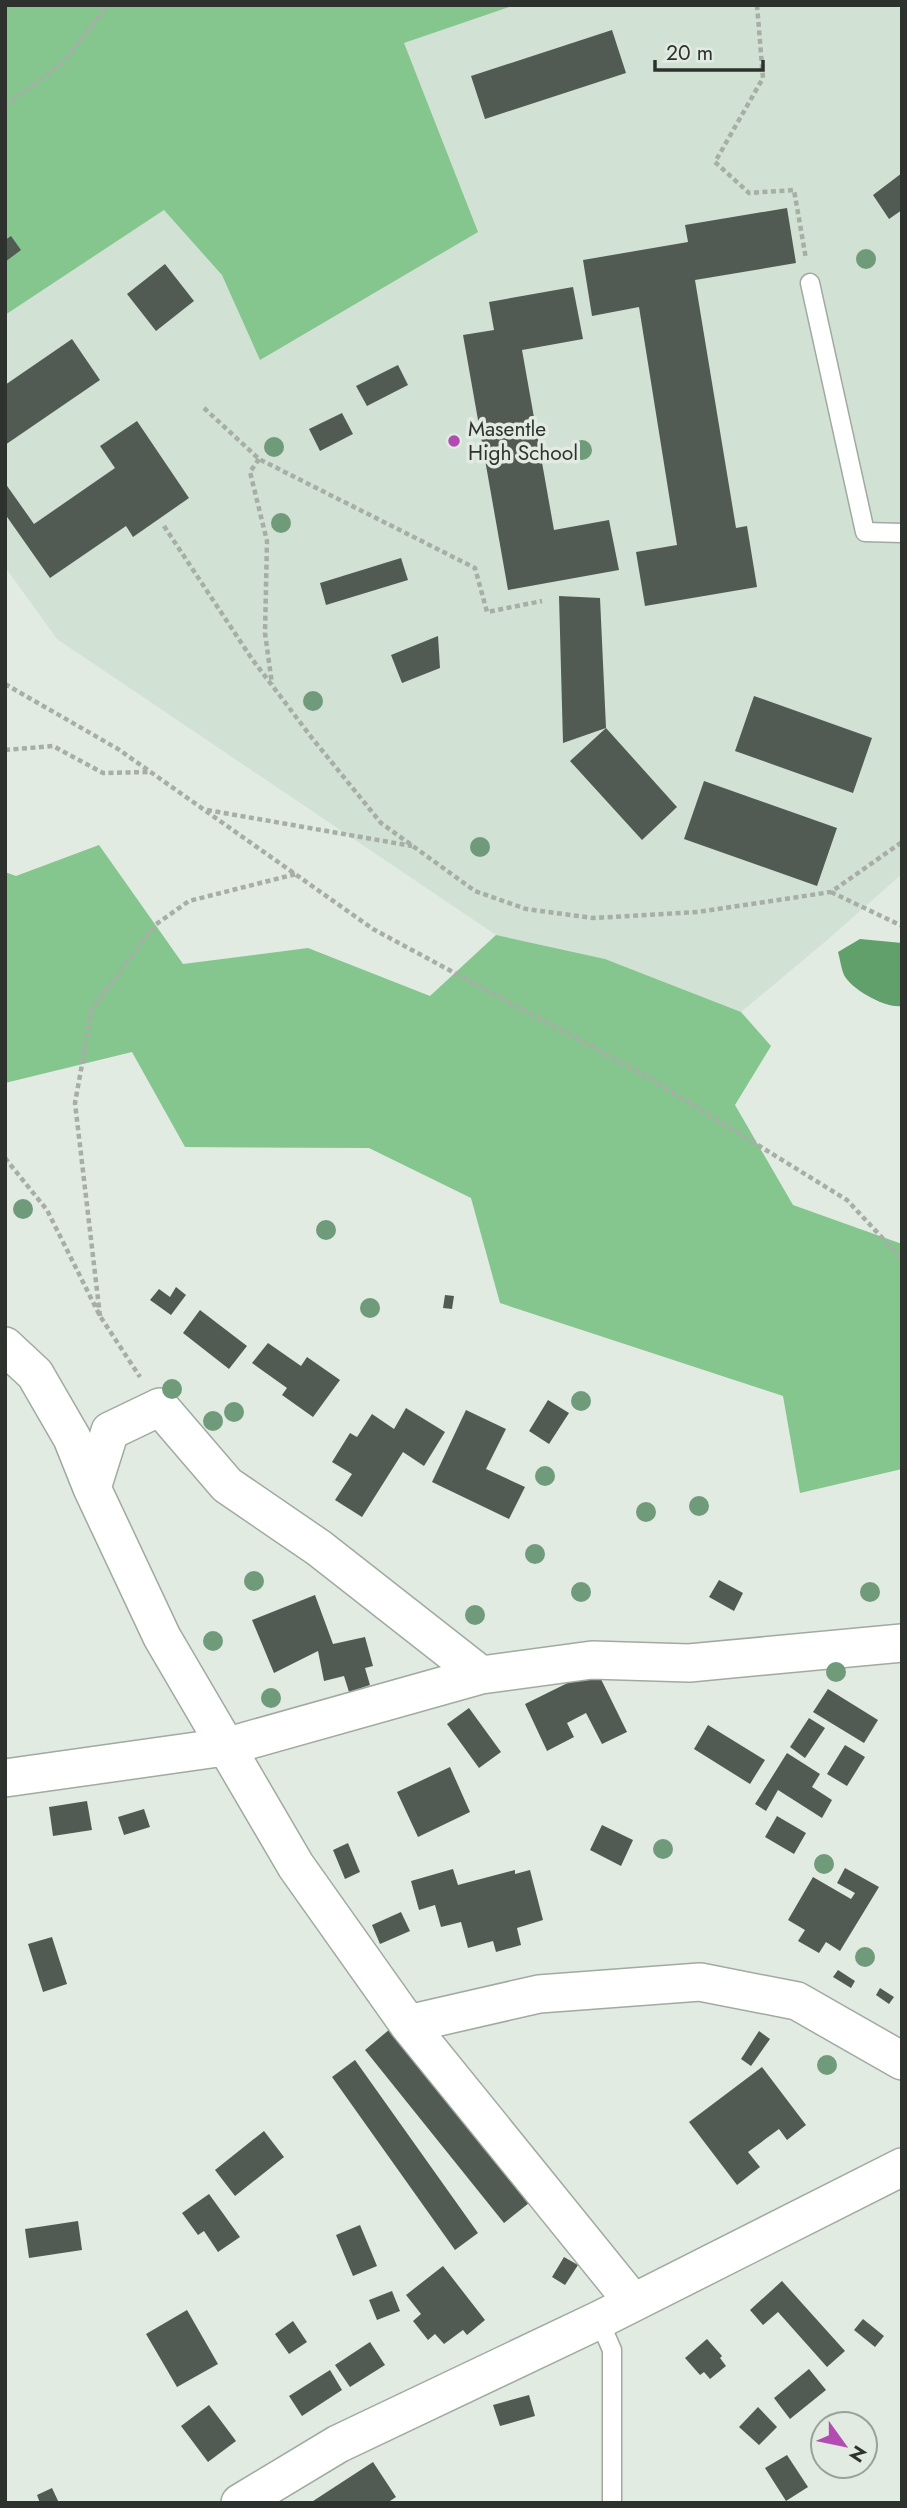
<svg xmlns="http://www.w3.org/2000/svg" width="907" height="2508" font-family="Jost,sans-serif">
<rect width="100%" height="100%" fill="#e1ebe2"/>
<path fill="#d1e1d3" d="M515 5H902V874L826 941 741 1012 605 959 496 935 57 639 5 567V315L164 210 404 43Z"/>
<path fill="#85c58e" d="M5 5H515L404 43 478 232 260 360 222 275 164 210 5 315Z
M99 845 183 964 308 948 430 996 496 935 605 959 741 1012 771 1046 735 1105 793 1205 902 1244V1469L800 1493 783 1396 500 1303 471 1198 369 1148 185 1147 132 1052 5 1083V872L16 876Z"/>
<path fill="#61a06b" d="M860 939 902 943V1006C886 1009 851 989 844 975 841 968 840 959 838 952Z"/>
<path fill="#525b53" d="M612 30 626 73 485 119 471 76Z
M902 173V210L889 219 873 195Z
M787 208 796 263 695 280 736 528 747 526 757 587 645 606 636 552 677 545 639 307 592 316 583 260 688 242 685 225Z
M11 236 21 250 5 262V240Z
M165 264 194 301 156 331 127 294Z
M573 287 583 339 522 350 554 530 609 520 619 570 508 590 463 335 494 330 489 302Z
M72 339 100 380 5 445V385Z
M398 365 408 385 367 406 356 386Z
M342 413 353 434 320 451 309 429Z
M137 421 189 498 133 537 126 526 50 578 5 514V483L34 524 115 468 100 446Z
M401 558 408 580 326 605 320 583Z
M559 596 600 598 606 728 563 743Z
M438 636 440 668 402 683 391 655Z
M754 696 872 738 853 793 735 751Z
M606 728 677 807 642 840 570 761Z
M704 781 837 828 817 886 684 839Z
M176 1287 186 1295 171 1315 150 1300 159 1289 170 1297Z
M445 1295 454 1296 452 1309 443 1308Z
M200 1310 247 1346 229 1369 183 1333Z
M268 1343 301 1366 307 1357 340 1380 313 1417 282 1395 287 1388 252 1363Z
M548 1400 569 1413 549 1444 529 1431Z
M406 1408 445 1432 424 1466 403 1452 362 1517 335 1500 352 1474 332 1462 350 1433 357 1437 372 1414 394 1429Z
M466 1410 506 1429 486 1469 525 1487 509 1519 432 1482Z
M719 1580 743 1593 734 1611 709 1597Z
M315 1595 333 1644 365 1637 373 1666 365 1668 370 1685 349 1692 344 1676 324 1681 318 1651 274 1673 252 1620Z
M596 1669 627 1732 602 1744 586 1713 567 1723 574 1737 547 1751 525 1704Z
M828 1689 878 1720 864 1743 813 1712Z
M469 1708 501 1752 479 1768 447 1724Z
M809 1718 825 1728 805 1758 790 1747Z
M708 1725 765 1760 750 1784 694 1749Z
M845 1745 865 1757 847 1786 827 1774Z
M787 1753 820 1774 812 1787 832 1800 822 1818 778 1790 766 1811 755 1804Z
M450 1767 470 1812 418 1837 397 1792Z
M87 1801 92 1830 53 1836 49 1807Z
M144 1809 150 1827 124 1835 118 1817Z
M777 1816 806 1833 794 1854 765 1837Z
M602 1825 633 1840 621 1866 590 1850Z
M348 1843 360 1872 345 1879 333 1850Z
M845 1868 879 1887 840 1951 826 1942 819 1953 798 1941 805 1930 788 1920 813 1877 851 1899 855 1893 837 1883Z
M453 1869 458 1885 515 1870V1874L530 1870 543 1920 517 1928 521 1945 496 1952 493 1941 468 1948 461 1922 441 1927 435 1905 419 1910 411 1881Z
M401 1912 410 1931 380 1944 372 1925Z
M52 1937 67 1984 43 1992 28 1944Z
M838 1970 855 1981 851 1988 833 1977Z
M880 1988 894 1997 889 2004 876 1995Z
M390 2029 529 2203 504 2223 365 2050Z
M759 2031 770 2039 751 2066 741 2059Z
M355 2060 478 2233 455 2250 332 2077Z
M762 2067 806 2125 787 2140 779 2129 748 2152 760 2167 737 2185 689 2122Z
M264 2131 284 2157 235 2196 215 2170Z
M209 2194 240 2237 218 2252 204 2231 198 2235 182 2213Z
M78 2221 82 2250 29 2258 25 2229Z
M360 2225 377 2266 353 2276 336 2235Z
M564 2257 578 2265 565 2285 552 2277Z
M443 2266 485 2320 467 2335 463 2330 444 2344 435 2334 428 2340 413 2321 421 2314 406 2295Z
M782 2281 845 2351 827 2367 778 2312 763 2325 750 2310Z
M392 2291 400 2311 377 2320 369 2300Z
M187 2310 218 2364 177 2387 146 2334Z
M863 2319 884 2336 875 2347 854 2330Z
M293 2321 307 2342 289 2354 275 2334Z
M707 2339 722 2356 720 2358 726 2366 710 2379 704 2372 700 2375 685 2358Z
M370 2342 385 2365 350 2387 335 2365Z
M809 2369 826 2390 790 2419 774 2398Z
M330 2370 342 2390 302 2416 289 2396Z
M529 2395 535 2416 500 2426 493 2405Z
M209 2405 236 2441 208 2462 181 2426Z
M758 2407 777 2427 759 2445 739 2427Z
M787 2455 808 2487 786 2501 765 2468Z
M373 2462 396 2497 387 2503H310Z
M52 2488 59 2503H40L37 2495Z"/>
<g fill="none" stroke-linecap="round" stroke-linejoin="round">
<defs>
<path id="lane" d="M810 283 865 532 902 533
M599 2320 612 2350V2503"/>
<path id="street" d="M5 1346 35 1374 72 1438 92 1488 162 1637 296 1866 408 2024 633 2302
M92 1488 110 1431 160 1407 227 1485 319 1548 481 1675
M5 1778 225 1747 481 1675 592 1660 689 1663 902 1643
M408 2024 539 1994 700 1982 797 2001 902 2061
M240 2503 338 2444 599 2320 902 2167"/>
</defs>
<use href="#lane" stroke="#a0aaa1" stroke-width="21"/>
<use href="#street" stroke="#a0aaa1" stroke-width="40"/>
<path stroke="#a6aea6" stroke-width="4.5" stroke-dasharray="5 3.5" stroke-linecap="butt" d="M757 5 763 78 715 162 749 193 794 190 806 259
M5 106 64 62 108 5
M204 408 259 459 475 568 487 612 542 601
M259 459 250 472 267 541 265 633 272 684
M164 526 252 659 312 738 381 823 475 891 526 909 593 918 698 912 831 892 902 842
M5 684 118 749 373 929 646 1076 847 1200 902 1259
M5 750 53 746 103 773 149 772
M207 810 412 846
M831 892 902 926
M5 1158 47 1210 100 1316 140 1377
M100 1316 75 1103 92 1009 155 925 189 901 296 874"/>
<use href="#lane" stroke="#fff" stroke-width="18"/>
<use href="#street" stroke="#fff" stroke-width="37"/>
</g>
<g fill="#709b7b">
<circle cx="866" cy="259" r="10"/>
<circle cx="274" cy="447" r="10"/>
<circle cx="582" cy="450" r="10"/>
<circle cx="281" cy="523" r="10"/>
<circle cx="313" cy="701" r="10"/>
<circle cx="480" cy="847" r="10"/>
<circle cx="23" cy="1209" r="10"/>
<circle cx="326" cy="1230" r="10"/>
<circle cx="370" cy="1308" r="10"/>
<circle cx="172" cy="1389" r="10"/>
<circle cx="581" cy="1401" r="10"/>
<circle cx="234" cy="1412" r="10"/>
<circle cx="213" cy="1421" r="10"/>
<circle cx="545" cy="1476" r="10"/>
<circle cx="699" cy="1506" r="10"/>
<circle cx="646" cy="1512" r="10"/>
<circle cx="535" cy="1554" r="10"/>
<circle cx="254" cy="1581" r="10"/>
<circle cx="581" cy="1592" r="10"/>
<circle cx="870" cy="1592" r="10"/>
<circle cx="475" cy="1615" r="10"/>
<circle cx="213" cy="1641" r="10"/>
<circle cx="836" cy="1672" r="10"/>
<circle cx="271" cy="1698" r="10"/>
<circle cx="663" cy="1849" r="10"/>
<circle cx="824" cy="1864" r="10"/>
<circle cx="865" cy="1957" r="10"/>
<circle cx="827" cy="2065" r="10"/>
</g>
<circle fill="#b24cb1" stroke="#e1ebe2" stroke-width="2.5" cx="454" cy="441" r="7"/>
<g text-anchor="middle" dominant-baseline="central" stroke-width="7" stroke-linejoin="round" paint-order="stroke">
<g font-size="21" fill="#2e322e" stroke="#e1ebe2" text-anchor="start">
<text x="468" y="429">Masentle<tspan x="468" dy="24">High School</tspan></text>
</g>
</g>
<rect width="907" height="2508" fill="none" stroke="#2e322e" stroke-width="14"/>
<g transform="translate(844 2445) rotate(123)"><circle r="33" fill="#e1ebe2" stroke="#99a19a" stroke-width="2"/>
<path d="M0-5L12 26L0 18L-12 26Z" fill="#b24cb1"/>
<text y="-10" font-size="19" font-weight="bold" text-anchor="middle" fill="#2e322e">N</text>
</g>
<path d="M655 60v10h108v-10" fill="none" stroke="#2e322e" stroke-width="3.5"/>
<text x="666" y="60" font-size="21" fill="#2e322e" stroke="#e1ebe2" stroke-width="5" paint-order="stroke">20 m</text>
</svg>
